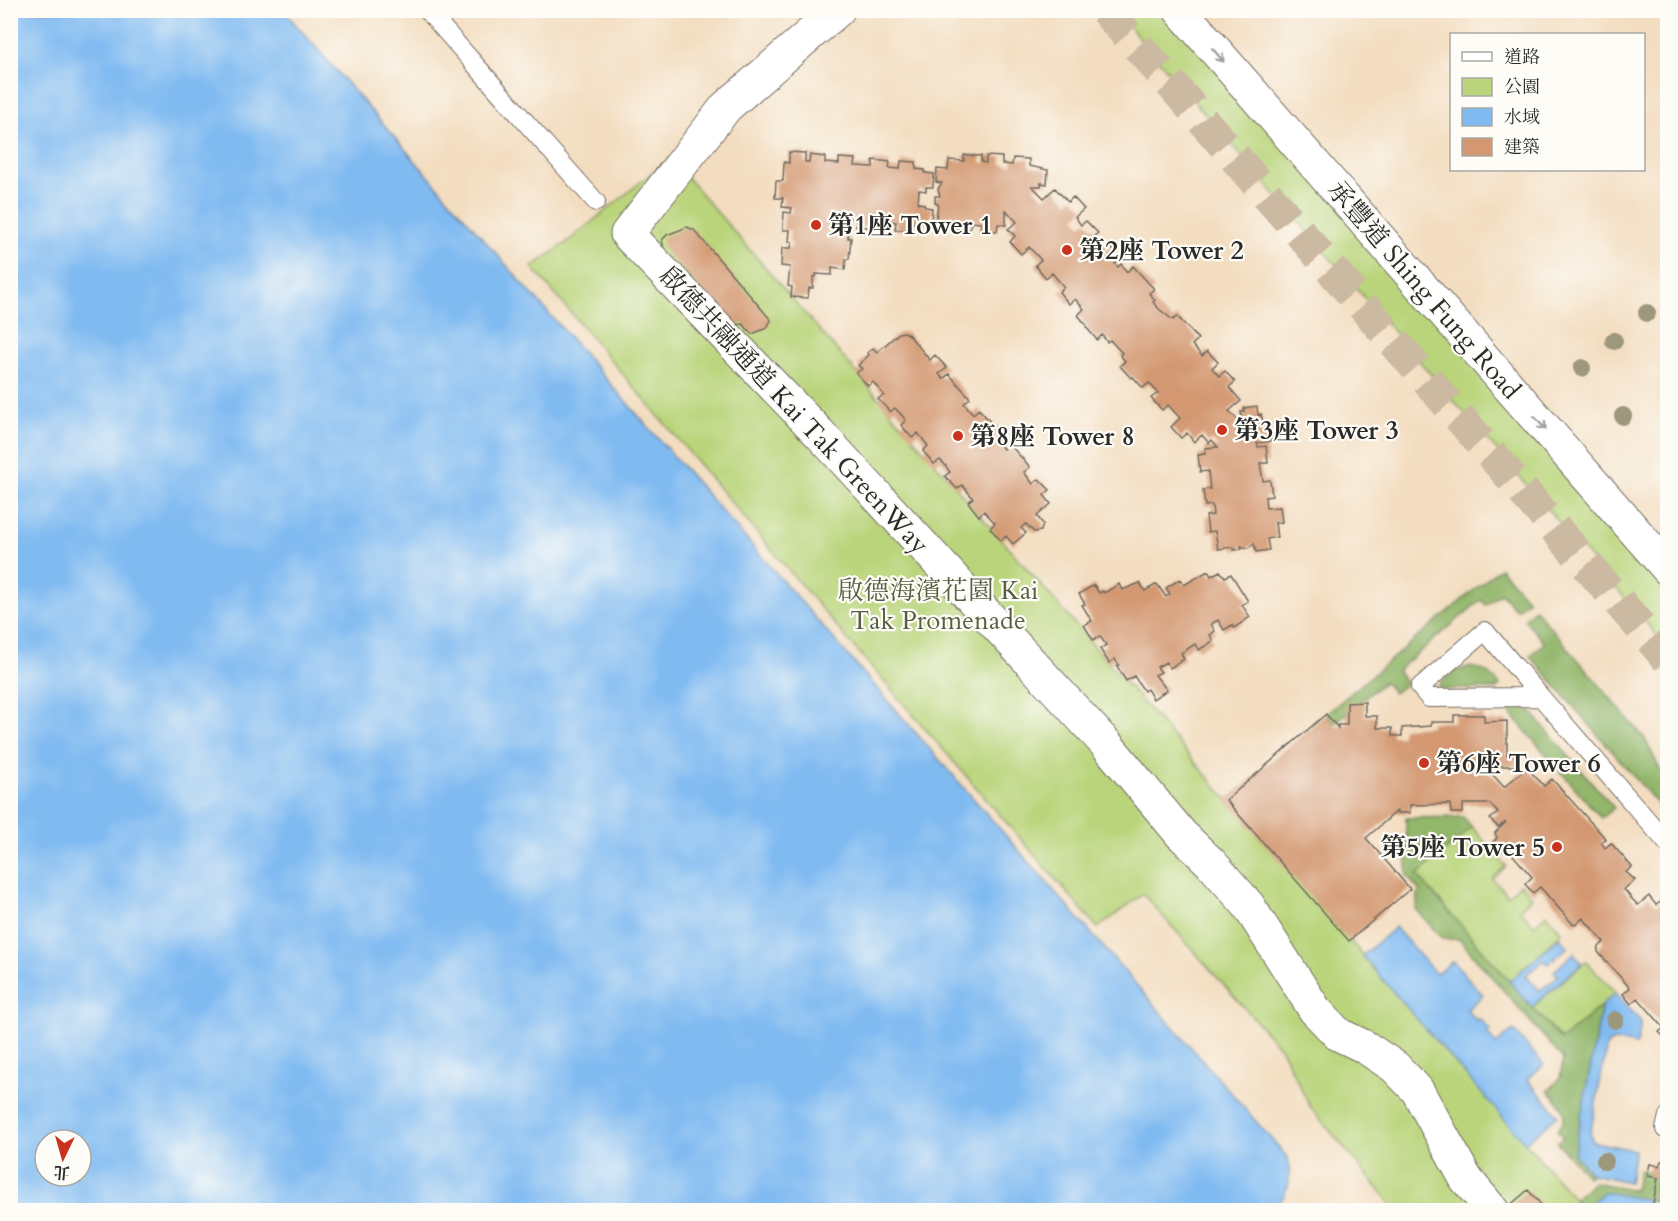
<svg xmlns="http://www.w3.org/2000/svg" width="1678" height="1221" font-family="Cardo,'Noto Serif TC',serif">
<rect width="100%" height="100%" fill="#fdfcf7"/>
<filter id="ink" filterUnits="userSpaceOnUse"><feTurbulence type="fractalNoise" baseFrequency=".0167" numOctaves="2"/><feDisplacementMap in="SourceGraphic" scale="12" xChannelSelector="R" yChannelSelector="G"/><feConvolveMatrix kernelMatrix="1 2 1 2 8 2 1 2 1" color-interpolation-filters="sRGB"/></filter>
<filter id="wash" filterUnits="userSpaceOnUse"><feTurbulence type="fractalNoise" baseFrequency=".008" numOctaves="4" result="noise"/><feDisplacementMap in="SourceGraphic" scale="24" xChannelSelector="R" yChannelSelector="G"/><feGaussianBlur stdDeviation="1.35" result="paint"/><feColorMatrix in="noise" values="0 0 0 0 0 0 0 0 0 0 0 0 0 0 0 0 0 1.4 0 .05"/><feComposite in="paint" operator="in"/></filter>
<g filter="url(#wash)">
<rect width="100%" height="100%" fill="#f3ddc0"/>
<path fill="#b9d47a" stroke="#728052" stroke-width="1.5" d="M1116 11H1181L1667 571V647Z
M670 158 1584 1210H1396L1311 1108 1281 1049 1143 894 1098 928 836 626 532 267 566 243Z
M1472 827 1506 866 1493 879 1507 895 1521 884 1532 897 1519 909 1534 925 1547 914 1562 933 1509 981 1417 875Z
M1586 961 1616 993 1562 1040 1532 1007Z"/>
<path fill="#92b66a" stroke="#5e704a" stroke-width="1.5" d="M1500 568 1528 600 1516 610 1501 593 1486 605 1481 600 1397 671 1407 683 1394 693 1384 682 1334 724 1326 714Z
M1535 609 1645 739 1667 784V815L1530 656 1544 643 1524 619Z
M1470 667C1484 669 1493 674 1500 686L1497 689H1440L1439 685C1448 674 1455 669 1470 667Z
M1504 706H1526L1614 808 1601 818Z
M1463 817 1472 827 1417 875 1561 1040 1602 1005 1574 1154 1592 1174 1588 1177 1557 1142 1563 1137 1557 1130C1573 1115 1559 1102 1548 1090L1560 1079 1563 1059 1459 939H1442L1416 909 1419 890 1407 876 1406 818Z
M1639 1170 1648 1172V1176L1658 1178 1653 1201 1604 1192 1590 1204 1596 1210H1584L1574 1199 1594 1182 1635 1190Z"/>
<path fill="#7fbaf1" stroke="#55728e" stroke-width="1.5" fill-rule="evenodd" d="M10 11H284L1288 1158C1292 1183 1288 1189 1276 1210H11ZM45 1140H81V1176H45Z
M1395 927 1436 974 1453 961 1483 995 1467 1010 1477 1021 1480 1018 1490 1030 1487 1033 1496 1044 1513 1030 1544 1065 1527 1079 1558 1115 1525 1143 1362 956Z
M1560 937 1568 947 1548 964 1544 960 1526 975 1540 991 1558 976 1554 971 1574 953 1582 963 1532 1007 1509 981Z
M1616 993 1641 1022 1637 1045 1614 1041 1607 1045 1590 1135 1594 1142 1635 1150 1629 1182 1592 1174 1574 1154 1602 1005Z
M1604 1192 1650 1200 1648 1210H1596L1590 1204Z"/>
<g id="blocks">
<path fill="#d39871" d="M789 152 805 153V162H809L810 155 825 157V163L839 164V158L856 159 855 166 873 167V160L890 162 889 168 900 169 901 161 916 162V169L925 170V173L934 174 933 187H926V191L919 190 918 203 924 204 925 207 932 208 931 221 912 223 911 230H895L896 222 888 221 887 229 856 226V219L849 218 848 238H851L849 259H846L845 270 832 268V275L816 274V277H813V288H809L808 298 791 297 792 287 788 286 790 267 781 266 782 248H791L792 242H789L790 230H783L784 212 791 213 792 208 782 207 783 198H775L776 181H783L784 162 789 163Z
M964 155 981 156V162L986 163V156L1002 157V164L1012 165 1013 158 1029 159V166L1048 170 1047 184 1041 183V186H1032L1044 198 1055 188 1068 202 1073 197 1084 209 1075 217 1081 225 1086 221 1098 233 1092 238 1105 252 1110 247 1121 259 1115 264 1118 267 1121 264 1127 272 1133 266 1154 289 1149 293 1155 300 1153 302 1159 309 1173 320 1177 316 1198 339 1192 345 1202 356 1207 351 1218 362 1212 368 1219 376 1225 371 1235 382 1229 387 1241 401 1229 411 1239 421H1242L1241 412H1244V408L1257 406 1258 415 1261 414 1263 425 1269 424 1271 441 1257 443 1258 447 1266 446 1268 463H1260L1263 481 1270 480 1272 496 1265 497 1266 508 1280 507 1282 522 1275 523 1277 537 1267 539 1269 550 1256 552 1254 544 1248 548 1241 546 1242 549 1234 550V547L1218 549 1215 531 1208 532 1206 516 1213 515 1212 505 1205 506 1203 490 1210 489 1208 471 1200 472 1198 455 1205 454V448L1218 447 1212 440 1209 443 1202 435 1194 442 1187 433 1181 438 1171 427 1180 418 1168 405 1162 410 1151 398 1158 393 1149 383 1143 388 1133 377 1131 378 1120 366 1125 361 1120 355 1122 353 1110 340 1107 342 1102 335 1097 340 1086 327 1087 326 1078 315 1084 309 1075 299 1069 304 1059 292 1064 287 1052 273 1046 278 1035 265 1041 260 1029 247 1021 254 1010 242 1015 236 1008 229 1017 222 1006 210V225L998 224 997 231 980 230 981 223 971 222 970 229 954 228 955 221 936 219 938 204 935 203V196H940L938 189 942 183 936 182 937 169 948 170 949 160 964 161Z
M687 227 694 230 771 320 767 328 752 334 743 324 734 325 664 250 662 240 667 235Z
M904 332 908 334 930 360 935 355 947 368 939 374 943 379 949 374 970 398 964 403 973 414 979 409 1000 433 994 438 1003 449 1009 444 1030 467 1024 472 1033 484 1039 479 1050 490 1044 495 1051 504 1037 516 1043 524 1041 531 1034 532 1026 524 1021 528 1026 533 1013 544 1006 536 1001 541 990 528 995 523 984 511 979 516 968 502 973 498 962 485 957 489 945 476 950 472 945 465 940 460 934 464 923 451 928 446 918 433 912 438 901 425 906 420 895 408 890 412 878 399 884 395 873 382 868 386 856 373 862 369 858 365 869 355 867 353 873 348 877 352 899 333Z
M1208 571 1211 576 1220 571 1225 577 1231 574 1248 601 1242 605 1250 617 1234 628 1232 625 1224 630 1218 620 1211 624 1215 631 1210 635 1213 641 1199 650 1195 644 1181 653 1184 659 1170 668 1166 662 1157 667 1161 672 1155 675 1167 690 1153 699 1147 689 1144 691 1134 676 1126 681 1117 666 1119 665 1115 659 1109 663 1100 649 1106 645 1100 636 1093 640 1084 625 1092 621 1082 605 1085 604 1079 594 1094 585 1099 593 1103 591 1104 593 1119 584 1122 590 1140 583 1145 591 1157 584 1166 597 1170 594 1166 588 1180 579 1184 585Z
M1365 702V716H1377V728H1392V736H1402V728L1431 726V722H1454V715H1484V722L1507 721V755H1514L1515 766H1489V774H1492L1504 787 1524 770H1529L1544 786 1552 779 1606 839 1601 842 1605 848 1611 843 1632 867 1626 872 1635 880 1624 889 1631 898 1638 905 1649 896 1656 905 1662 901 1668 907V1041L1659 1032 1664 1028 1638 998 1631 1004 1623 994 1630 988 1598 952V948L1604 942 1583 918 1576 924 1572 923 1540 887 1533 893 1525 884 1532 877 1506 847 1501 852 1492 843 1497 838 1495 833 1506 822 1498 827 1490 819 1498 813 1490 804H1463V813H1451L1450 804 1410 805V813H1397V811L1366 838 1410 889 1349 941 1226 800 1326 714 1338 728V725H1347V703Z
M1661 1161 1668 1162V1210L1652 1208 1658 1178 1648 1176V1172L1650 1164 1659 1166Z
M1528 1190 1546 1210H1511L1508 1207Z"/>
</g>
</g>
<g filter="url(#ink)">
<use href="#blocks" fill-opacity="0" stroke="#71695f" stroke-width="1.5"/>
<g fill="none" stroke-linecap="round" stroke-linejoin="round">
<path stroke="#cbb9a2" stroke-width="33" stroke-dasharray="33 16" stroke-linecap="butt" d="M1105 10 1167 79 1668 659"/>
<defs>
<path id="lane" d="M427 10 596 202
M1485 631 1541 697 1429 698 1420 687Z
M1541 697 1668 844
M1668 1116 1665 1129 1668 1130"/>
<path id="street" d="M838 10 726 107 627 234 820 434 1107 745 1181 834 1211 863 1248 905 1315 1010 1338 1034 1365 1047 1395 1067 1417 1090 1466 1179 1492 1210"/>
<path id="secondary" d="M1180 10 1668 569"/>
</defs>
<use href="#lane" stroke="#71695f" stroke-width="20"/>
<use href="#street" stroke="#71695f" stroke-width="35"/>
<use href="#secondary" stroke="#71695f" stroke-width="35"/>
<use href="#lane" stroke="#fff" stroke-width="18"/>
<use href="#street" stroke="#fff" stroke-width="33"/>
<use href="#secondary" stroke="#fff" stroke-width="33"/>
</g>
<g fill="#9d977b">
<circle cx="1647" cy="313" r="9"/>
<circle cx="1614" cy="341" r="9"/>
<circle cx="1582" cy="368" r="9"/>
<circle cx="1623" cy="416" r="9"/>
<circle cx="1615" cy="1020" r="9"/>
<circle cx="1605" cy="1161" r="9"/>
</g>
<defs><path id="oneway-shaft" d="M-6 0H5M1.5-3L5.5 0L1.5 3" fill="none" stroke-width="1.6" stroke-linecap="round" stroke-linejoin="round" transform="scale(1.5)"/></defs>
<g stroke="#a0a0a0">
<use href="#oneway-shaft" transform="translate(1218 55) rotate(49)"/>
<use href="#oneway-shaft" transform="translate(1540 423) rotate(49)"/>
</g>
</g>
<g fill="#c8321e" stroke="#fdfcf7" stroke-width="2">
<circle cx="816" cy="225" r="6"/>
<circle cx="1067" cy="250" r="6"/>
<circle cx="1222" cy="430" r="6"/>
<circle cx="958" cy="436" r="6"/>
<circle cx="1424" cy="763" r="6"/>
<circle cx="1557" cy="847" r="6"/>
</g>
<g text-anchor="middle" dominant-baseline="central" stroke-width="4.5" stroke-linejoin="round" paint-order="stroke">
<g font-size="26" font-weight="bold" fill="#2b2b2b" stroke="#fdfcf7" text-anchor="start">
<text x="828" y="225">第1座 Tower 1</text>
<text x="1079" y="250">第2座 Tower 2</text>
<text x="1234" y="430">第3座 Tower 3</text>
<text x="970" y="436">第8座 Tower 8</text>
<text x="1436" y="763">第6座 Tower 6</text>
<text x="1545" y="847" text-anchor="end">第5座 Tower 5</text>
</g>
<g font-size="26" fill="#2b2b2b" stroke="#fdfcf7">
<text transform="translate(1424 290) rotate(49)">承豐道 Shing Fung Road</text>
<text transform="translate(794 410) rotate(47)">啟德共融通道 Kai Tak GreenWay</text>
</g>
<g font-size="26" fill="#565e43" stroke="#fdfcf7">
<text x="938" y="590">啟德海濱花園 Kai<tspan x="938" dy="30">Tak Promenade</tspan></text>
</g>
</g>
<rect width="1678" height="1221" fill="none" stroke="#fdfcf7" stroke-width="36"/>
<rect x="1450" y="33" width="195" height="138" fill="#fdfcf7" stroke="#a9a8a5" stroke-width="1.5"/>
<rect x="1462" y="52" width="30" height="9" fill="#ffffff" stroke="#a9a8a5" stroke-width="1.5"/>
<text x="1504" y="63" font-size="18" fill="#2b2b2b">道路</text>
<rect x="1462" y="78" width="30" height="18" fill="#b9d47a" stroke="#a9a8a5" stroke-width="1.5"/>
<text x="1504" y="93" font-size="18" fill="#2b2b2b">公園</text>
<rect x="1462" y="108" width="30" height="18" fill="#7fbaf1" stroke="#a9a8a5" stroke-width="1.5"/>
<text x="1504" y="123" font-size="18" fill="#2b2b2b">水域</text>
<rect x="1462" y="138" width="30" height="18" fill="#d39871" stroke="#a9a8a5" stroke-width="1.5"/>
<text x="1504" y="153" font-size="18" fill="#2b2b2b">建築</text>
<g transform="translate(63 1158) rotate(185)"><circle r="28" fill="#fdfcf7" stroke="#a9a8a5" stroke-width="1.5"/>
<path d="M0-4.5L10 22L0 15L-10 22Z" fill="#c8321e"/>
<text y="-9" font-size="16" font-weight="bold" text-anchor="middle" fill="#2b2b2b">北</text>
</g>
</svg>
